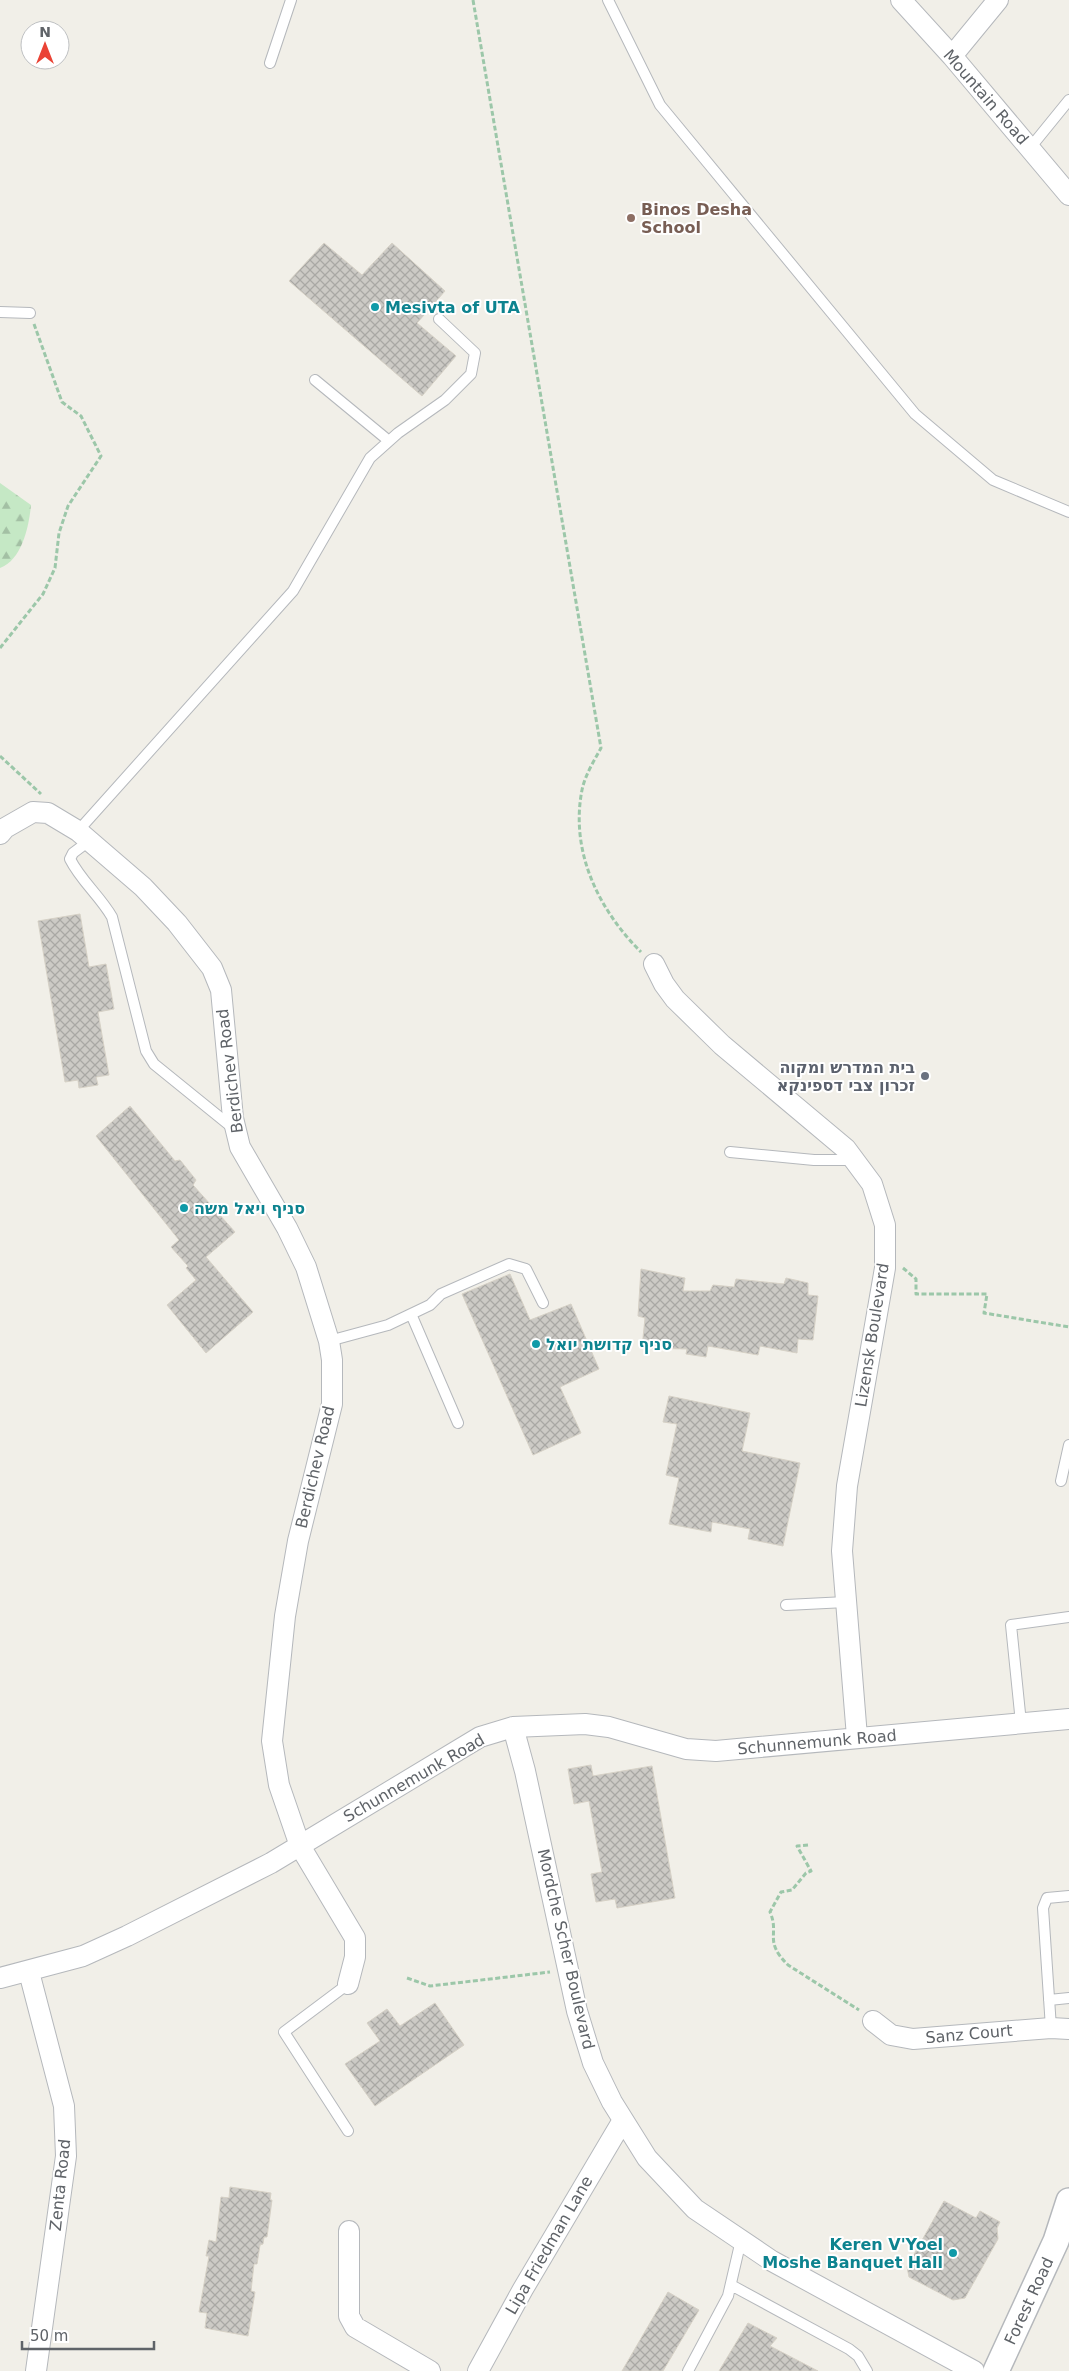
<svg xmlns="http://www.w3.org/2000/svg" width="1069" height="2371" font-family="'DejaVu Sans',Heebo,sans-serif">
<defs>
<pattern id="forest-firs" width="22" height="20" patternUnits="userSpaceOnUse" patternTransform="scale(1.25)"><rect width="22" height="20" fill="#c5e8c5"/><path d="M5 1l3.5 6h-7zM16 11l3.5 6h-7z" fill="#a3c0a4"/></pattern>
<pattern id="building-cross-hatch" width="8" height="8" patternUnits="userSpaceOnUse" patternTransform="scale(1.25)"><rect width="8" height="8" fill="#cccac5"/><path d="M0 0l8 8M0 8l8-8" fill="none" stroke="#a9a8a4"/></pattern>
</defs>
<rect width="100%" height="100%" fill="#f1efe8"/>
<path fill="url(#forest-firs)" d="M0 483 31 505C29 526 22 560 0 568Z"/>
<path fill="url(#building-cross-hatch)" stroke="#d6d1c6" d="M324 243 362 275 392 243 445 291 417 323 456 356 422 396 289 281Z
M80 914 89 967 106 964 114 1009 98 1012 109 1075 96 1077 98 1085 79 1088 78 1080 65 1082 38 921Z
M130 1106 175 1161 180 1160 196 1180 193 1185 235 1232 206 1257 253 1312 206 1353 167 1305 196 1280 186 1268 188 1266 171 1247 179 1240 96 1136Z
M641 1269 685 1278 683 1291H710L713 1285 734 1287 736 1279 784 1284 786 1278 808 1283V1295L818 1296 813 1340 798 1339 797 1353 760 1346 758 1355 708 1346 706 1357 686 1354 687 1349 642 1348 645 1318 638 1316Z
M510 1274 530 1320 571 1304 599 1369 560 1387 581 1433 533 1455 462 1294Z
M669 1396 750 1413 742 1451 800 1463 783 1546 748 1539 750 1529 712 1522 711 1532 669 1524 679 1478 666 1475 677 1424 663 1422Z
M591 1765 593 1776 652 1766 675 1898 617 1908 615 1899 596 1902 591 1874 602 1872 589 1801 574 1804 568 1769Z
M435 2003 464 2045 375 2106 345 2064 380 2041 367 2023 387 2009 400 2026Z
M230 2187 271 2193 270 2200H272L267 2237H264L263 2244 260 2245 257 2264H254L251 2291 255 2292 248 2336 205 2328 207 2313 199 2312 209 2256H206L209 2240 216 2242 221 2197 229 2198Z
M944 2201 976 2218 980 2211 1000 2222 997 2228 998 2239 965 2298 953 2300 909 2277 907 2267Z
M668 2292 699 2310 663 2371H622Z
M748 2323 777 2338 770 2346 818 2371H719Z"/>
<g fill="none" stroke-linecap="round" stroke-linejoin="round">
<defs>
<path id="service" d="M608 0 660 105 915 414 993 480 1069 512
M270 63 291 0
M1030 148 1069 100
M0 312 30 313
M315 380 389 441
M78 831 293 591 370 458 398 433 445 400 471 374 475 353 439 319
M89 841 73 853 70 859C81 881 100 896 112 917L146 1051 154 1064 233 1128
M730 1152 814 1160H854
M411 1314 458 1423
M329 1341 388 1325 430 1305 441 1294 509 1264 526 1269 543 1303
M1061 1481 1069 1445
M786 1605 846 1602
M1021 1723 1011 1625 1069 1617
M348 1984 284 2032 348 2131
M1049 2000 1069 1998
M1051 2028 1043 1908 1047 1898 1069 1896
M731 2285 849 2349 858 2356 867 2371
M688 2371 728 2296 741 2240"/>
<path id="minor" d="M901 0 952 56 1069 195
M952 56 998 0
M0 834 5 828 33 812 48 813 78 831 143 887 177 923 212 968 221 990 233 1118 240 1147 287 1228 306 1267 329 1341 332 1360V1404L298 1541 285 1616 272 1741 279 1785 300 1846 355 1938V1957L348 1984
M654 964 664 984 675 999 722 1045 846 1149 872 1184 885 1225V1268L847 1486 842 1551 857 1737
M513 1727 525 1771 577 2011 593 2063 612 2102 647 2158 695 2209 772 2261 974 2371
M29 1972 64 2106 66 2156 36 2371
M0 1978 83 1956 127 1936 271 1863 480 1737 513 1727 585 1724 609 1727 686 1749 716 1751 1069 1719
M873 2021 891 2035 913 2039 1051 2028 1069 2029
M349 2231V2316L355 2327 430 2371
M478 2371 523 2289 623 2120"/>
<path id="tertiary" d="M996 2371 1056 2241 1069 2201"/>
</defs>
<use href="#service" stroke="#b5b8bc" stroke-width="12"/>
<use href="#minor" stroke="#b5b8bc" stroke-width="22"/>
<use href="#tertiary" stroke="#b5b8bc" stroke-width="28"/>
<path stroke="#9cc7a9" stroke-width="3" stroke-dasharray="5 2.5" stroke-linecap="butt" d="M473 0 601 748C594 761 585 775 582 790 570 851 598 909 641 952
M0 648 43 594 55 568 59 533 68 506 101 456 81 416 62 402 34 324
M0 756 41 794
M903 1268 916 1279V1294H987L984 1313 1069 1327
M808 1845 797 1846 811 1871 806 1873 792 1890 781 1892 770 1912C780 1935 763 1940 788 1965L859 2010
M407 1978 430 1986 550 1972"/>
<use href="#service" stroke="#fff" stroke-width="10"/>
<use href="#minor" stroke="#fff" stroke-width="20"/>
<use href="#tertiary" stroke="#fff" stroke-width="25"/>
</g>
<circle fill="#8d6e63" stroke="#fff" stroke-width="2" cx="631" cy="218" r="5"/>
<g fill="#0f9aa8" stroke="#fff" stroke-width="2">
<circle cx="375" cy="307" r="5"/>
<circle cx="184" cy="1208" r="5"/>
<circle cx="536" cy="1344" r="5"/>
<circle cx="953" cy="2253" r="5"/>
</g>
<circle fill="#6b7280" stroke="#fff" stroke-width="2" cx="925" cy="1076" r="5"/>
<g text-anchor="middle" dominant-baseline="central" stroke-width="4" stroke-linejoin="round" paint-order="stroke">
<g font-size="16" fill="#5f6368" stroke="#fff">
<text transform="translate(986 97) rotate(49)">Mountain Road</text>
<text transform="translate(230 1071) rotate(-97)">Berdichev Road</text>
<text transform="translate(872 1335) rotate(-81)">Lizensk Boulevard</text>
<text transform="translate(315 1467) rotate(-77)">Berdichev Road</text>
<text transform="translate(817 1742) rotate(-5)">Schunnemunk Road</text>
<text transform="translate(414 1778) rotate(-30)">Schunnemunk Road</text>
<text transform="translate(566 1949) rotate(77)">Mordche Scher Boulevard</text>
<text transform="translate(969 2034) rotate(-5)">Sanz Court</text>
<text transform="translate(60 2185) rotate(-84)">Zenta Road</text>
<text transform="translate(549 2245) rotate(-60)">Lipa Friedman Lane</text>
<text transform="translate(1029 2301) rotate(-65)">Forest Road</text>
</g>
<g font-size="16" font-weight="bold" fill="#785e54" stroke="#fff" text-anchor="start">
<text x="641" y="209">Binos Desha<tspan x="641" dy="18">School</tspan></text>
</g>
<g font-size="16" font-weight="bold" fill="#0d838f" stroke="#fff" text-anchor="start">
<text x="385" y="307">Mesivta of UTA</text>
<text x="194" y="1208">סניף ויאל משה</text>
<text x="546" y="1344">סניף קדושת יואל</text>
<text x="943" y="2244" text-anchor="end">Keren V'Yoel<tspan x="943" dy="18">Moshe Banquet Hall</tspan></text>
</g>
<g font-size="16" font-weight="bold" fill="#5b616d" stroke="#fff" text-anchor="end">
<text x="915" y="1067">בית המדרש ומקוה<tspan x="915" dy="18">זכרון צבי דספינקא</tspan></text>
</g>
</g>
<g transform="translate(45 45)"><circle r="24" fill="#ffffff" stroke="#bfc1c3"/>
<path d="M0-4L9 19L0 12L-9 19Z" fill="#ea4335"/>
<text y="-8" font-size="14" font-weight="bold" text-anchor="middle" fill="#5f6368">N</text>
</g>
<path d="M22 2341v8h132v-8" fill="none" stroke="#5f6368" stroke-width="2.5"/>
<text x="30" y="2341" font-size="15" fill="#5f6368" stroke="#ffffff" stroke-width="4" paint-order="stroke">50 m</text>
</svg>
